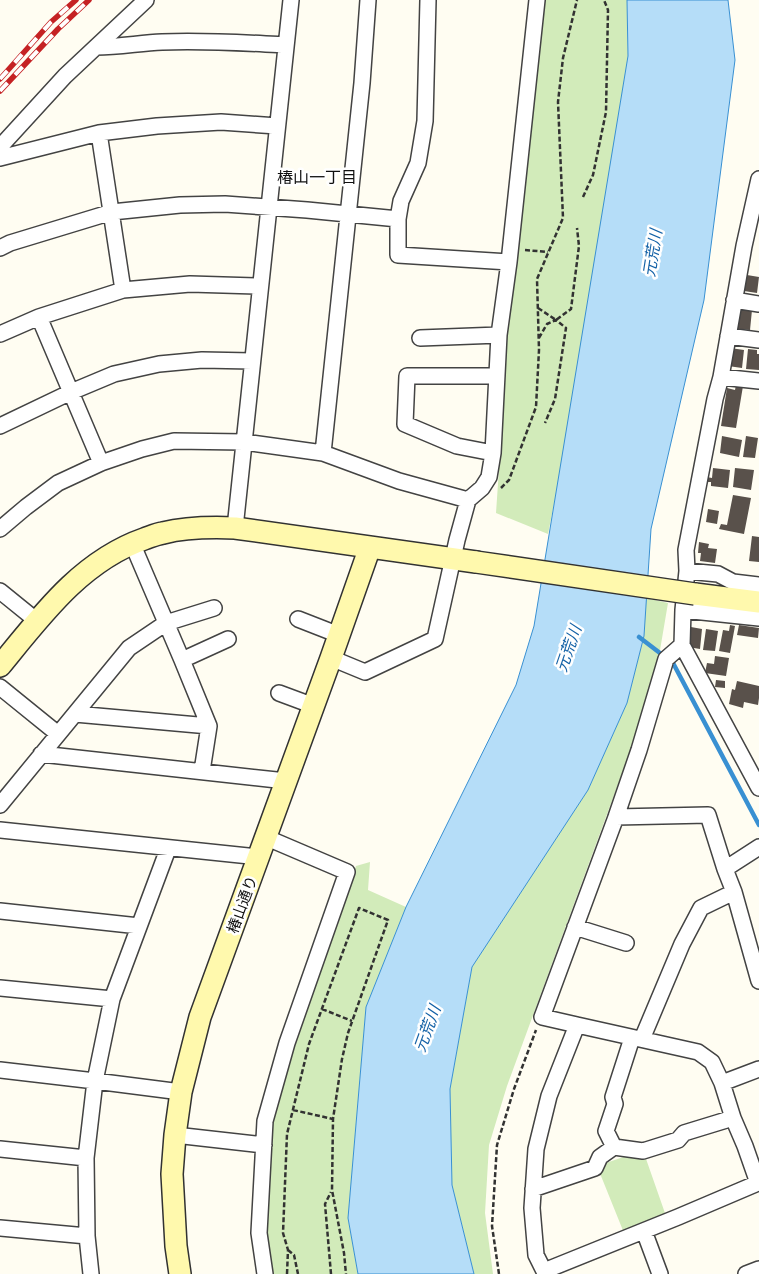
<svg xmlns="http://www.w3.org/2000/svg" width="759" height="1274" font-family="Literata,'Noto Sans JP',serif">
<rect width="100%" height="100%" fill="#fffdf2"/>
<path fill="#d2ebba" d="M543 0H627L628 56 573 409 548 534 496 513 506 366 507 318Z
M646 598 668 603 659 656 631 749 507 1086 489 1145 485 1213 493 1274H474L452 1185 450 1089 472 967 588 790 627 703 644 636Z
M370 862 368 890 406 907 366 1007 348 1218 358 1274H272L266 1224 270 1133 288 1056 356 866Z
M632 1154 645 1156 666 1216 624 1233 599 1171 606 1163Z"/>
<path fill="#b5ddf8" stroke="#3990d2" d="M627 0H728L735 60 704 300 651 529 644 636 627 703 588 790 472 967 450 1089 452 1185 474 1274H358L348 1218 366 1007 406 907 516 685 534 626 628 56Z"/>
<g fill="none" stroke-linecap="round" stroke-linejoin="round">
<path stroke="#3990d2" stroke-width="4.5" d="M639 637 673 663 759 825"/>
</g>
<path fill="#59514b" d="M747 275 759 277 757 293 744 291Z
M739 309 752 310 750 330 737 329Z
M730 348 744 350 742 368 728 366Z
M748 349 757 350V354H759V370L746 369Z
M736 385 743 386 736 428 721 426 727 388 735 390Z
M722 436 742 440 739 457 720 453Z
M746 436 758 438 755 458 743 457Z
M713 468 730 470 728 488 711 486V482H707V477L712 478Z
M735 468 754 470 751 490 733 487Z
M733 495 751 498 744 534 719 529 721 524 727 525Z
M708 509 719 511 717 524 706 522Z
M752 536 759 537V562L749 561Z
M699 542 709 544 708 548 717 549 715 563 700 561 701 553H698Z
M730 625 735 626 730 653 719 651 723 630 729 631Z
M739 625 759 628 758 638 737 635Z
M691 627 702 629 700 649 688 647Z
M706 629 718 631 715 651 703 650Z
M715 656 729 658 726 676 705 673 707 663 714 664Z
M716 680 725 681V688L715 687Z
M737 681 759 686V698L758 705 744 702 743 708 729 704 732 689 735 690Z"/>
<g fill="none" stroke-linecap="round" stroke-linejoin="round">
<defs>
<path id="street" d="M97 47C119 47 140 43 162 42 204 40 245 43 286 45
M99 133 123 290
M0 147 65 76 146 0
M0 158 99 133 157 126 221 122 277 126
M759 179 744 246 721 377 715 399 686 550 687 571 683 610 682 645 759 788
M398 219 401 201 418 163 425 121 428 0
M0 248 10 243 112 212 180 205 225 204 307 210 398 219V255L509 262
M734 300 759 304
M39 317 101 463
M0 334 39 317 123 290 190 284 260 286
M728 336 759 340
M420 338 499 335
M721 377 759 381
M0 426 71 392 114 374 159 364 202 360 252 361
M323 453 362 83 368 0
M493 453 457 446 405 424 407 376H497
M235 528 291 0
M0 529 26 507 58 483 101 463 142 449 174 441 244 442 323 453 399 481 468 500
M132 543 182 660 209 726 202 771
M687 571 718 574 733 582 759 585
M0 591 37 621
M683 610 759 618
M298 619 339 635
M331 658 365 672 435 639 457 540 468 500 482 488 489 477 493 453 499 335 509 262 537 0
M182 660 228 639
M0 687 58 734
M279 693 314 706
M75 714 209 726
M41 754 286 781
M0 805 129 648 166 623 214 608
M616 817 708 815 725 869
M0 830 258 857
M265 837 347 872 287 1043 265 1121 259 1233 265 1274
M759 847 725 869 734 892 759 981
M0 911 139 926
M575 927 626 943
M0 988 112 999
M577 1025 698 1052 712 1062 722 1083 733 1118 745 1146 758 1183 678 1217 544 1271 536 1255 532 1208 536 1149 549 1096Z
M577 1025 542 1017 616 817 639 750 666 659 682 645
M642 1039 682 944 701 908 734 892
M0 1070 95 1081 181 1092
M722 1083 759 1069
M175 1135 264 1145
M614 1147 606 1131 615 1104 613 1097 632 1038
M0 1149 86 1158
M533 1189 595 1168 600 1157 614 1147 643 1151 678 1140 684 1133 733 1118
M0 1228 87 1236
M644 1231 660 1274
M91 1274 87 1236 86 1158 95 1081 112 999 168 849
M746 1274 759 1269"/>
<path id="secondary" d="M695 594 759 602
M0 666C41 616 81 561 144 539 150 537 156 534 163 533 187 527 211 527 235 528L476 562
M180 1274 176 1246 172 1174 175 1135 181 1092 200 1017 331 658 370 547"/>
</defs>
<use href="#street" stroke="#434343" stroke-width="18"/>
<use href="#secondary" stroke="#323232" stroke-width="24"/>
<path stroke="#323232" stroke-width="2.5" stroke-dasharray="5 2.5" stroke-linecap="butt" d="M583 197 593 175 606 112 608 10 604 0
M525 250 548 252
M538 308 556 320 571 309 579 246 577 228
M539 338 547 324 556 320 566 328 555 399 545 423
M501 488 509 480 536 407 539 350 537 279 563 218 558 102 563 58 577 0
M322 1009 352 1021
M293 1110 333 1119
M288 1250 294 1255 298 1274
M287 1274 288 1250 283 1233 287 1134 309 1044 359 908 388 920 348 1033 342 1059 333 1119 332 1190 344 1253 346 1274
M331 1274 325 1204 331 1192
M499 1274 492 1226 497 1145 514 1089 536 1030"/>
<use href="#street" stroke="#fff" stroke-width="15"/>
<use href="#secondary" stroke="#fff9ad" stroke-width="21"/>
<defs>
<path id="rail" d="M0 79 51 22 76 0
M0 91 58 29 89 0"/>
</defs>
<use href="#rail" stroke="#c52224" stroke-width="5.5"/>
<use href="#rail" stroke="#fff" stroke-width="4" stroke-dasharray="11" stroke-linecap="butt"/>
<defs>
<path id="secondary-bridge" d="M476 562 695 594"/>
</defs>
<use href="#secondary-bridge" stroke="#323232" stroke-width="24" stroke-linecap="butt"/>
<use href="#secondary-bridge" stroke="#fff9ad" stroke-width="21"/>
</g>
<g text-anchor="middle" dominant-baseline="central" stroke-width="5" stroke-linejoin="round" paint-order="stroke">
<g font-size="15" fill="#101010" stroke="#fff">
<text transform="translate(241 904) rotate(-70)">椿山通り</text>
</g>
<g font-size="16" fill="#101010" stroke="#fff">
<text x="317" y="176">椿山一丁目</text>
</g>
<g font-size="16" font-style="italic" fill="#1462a7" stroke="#fff">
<text transform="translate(651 253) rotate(-81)">元荒川</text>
<text transform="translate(567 648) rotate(-71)">元荒川</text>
<text transform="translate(426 1028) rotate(-70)">元荒川</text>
</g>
</g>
</svg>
